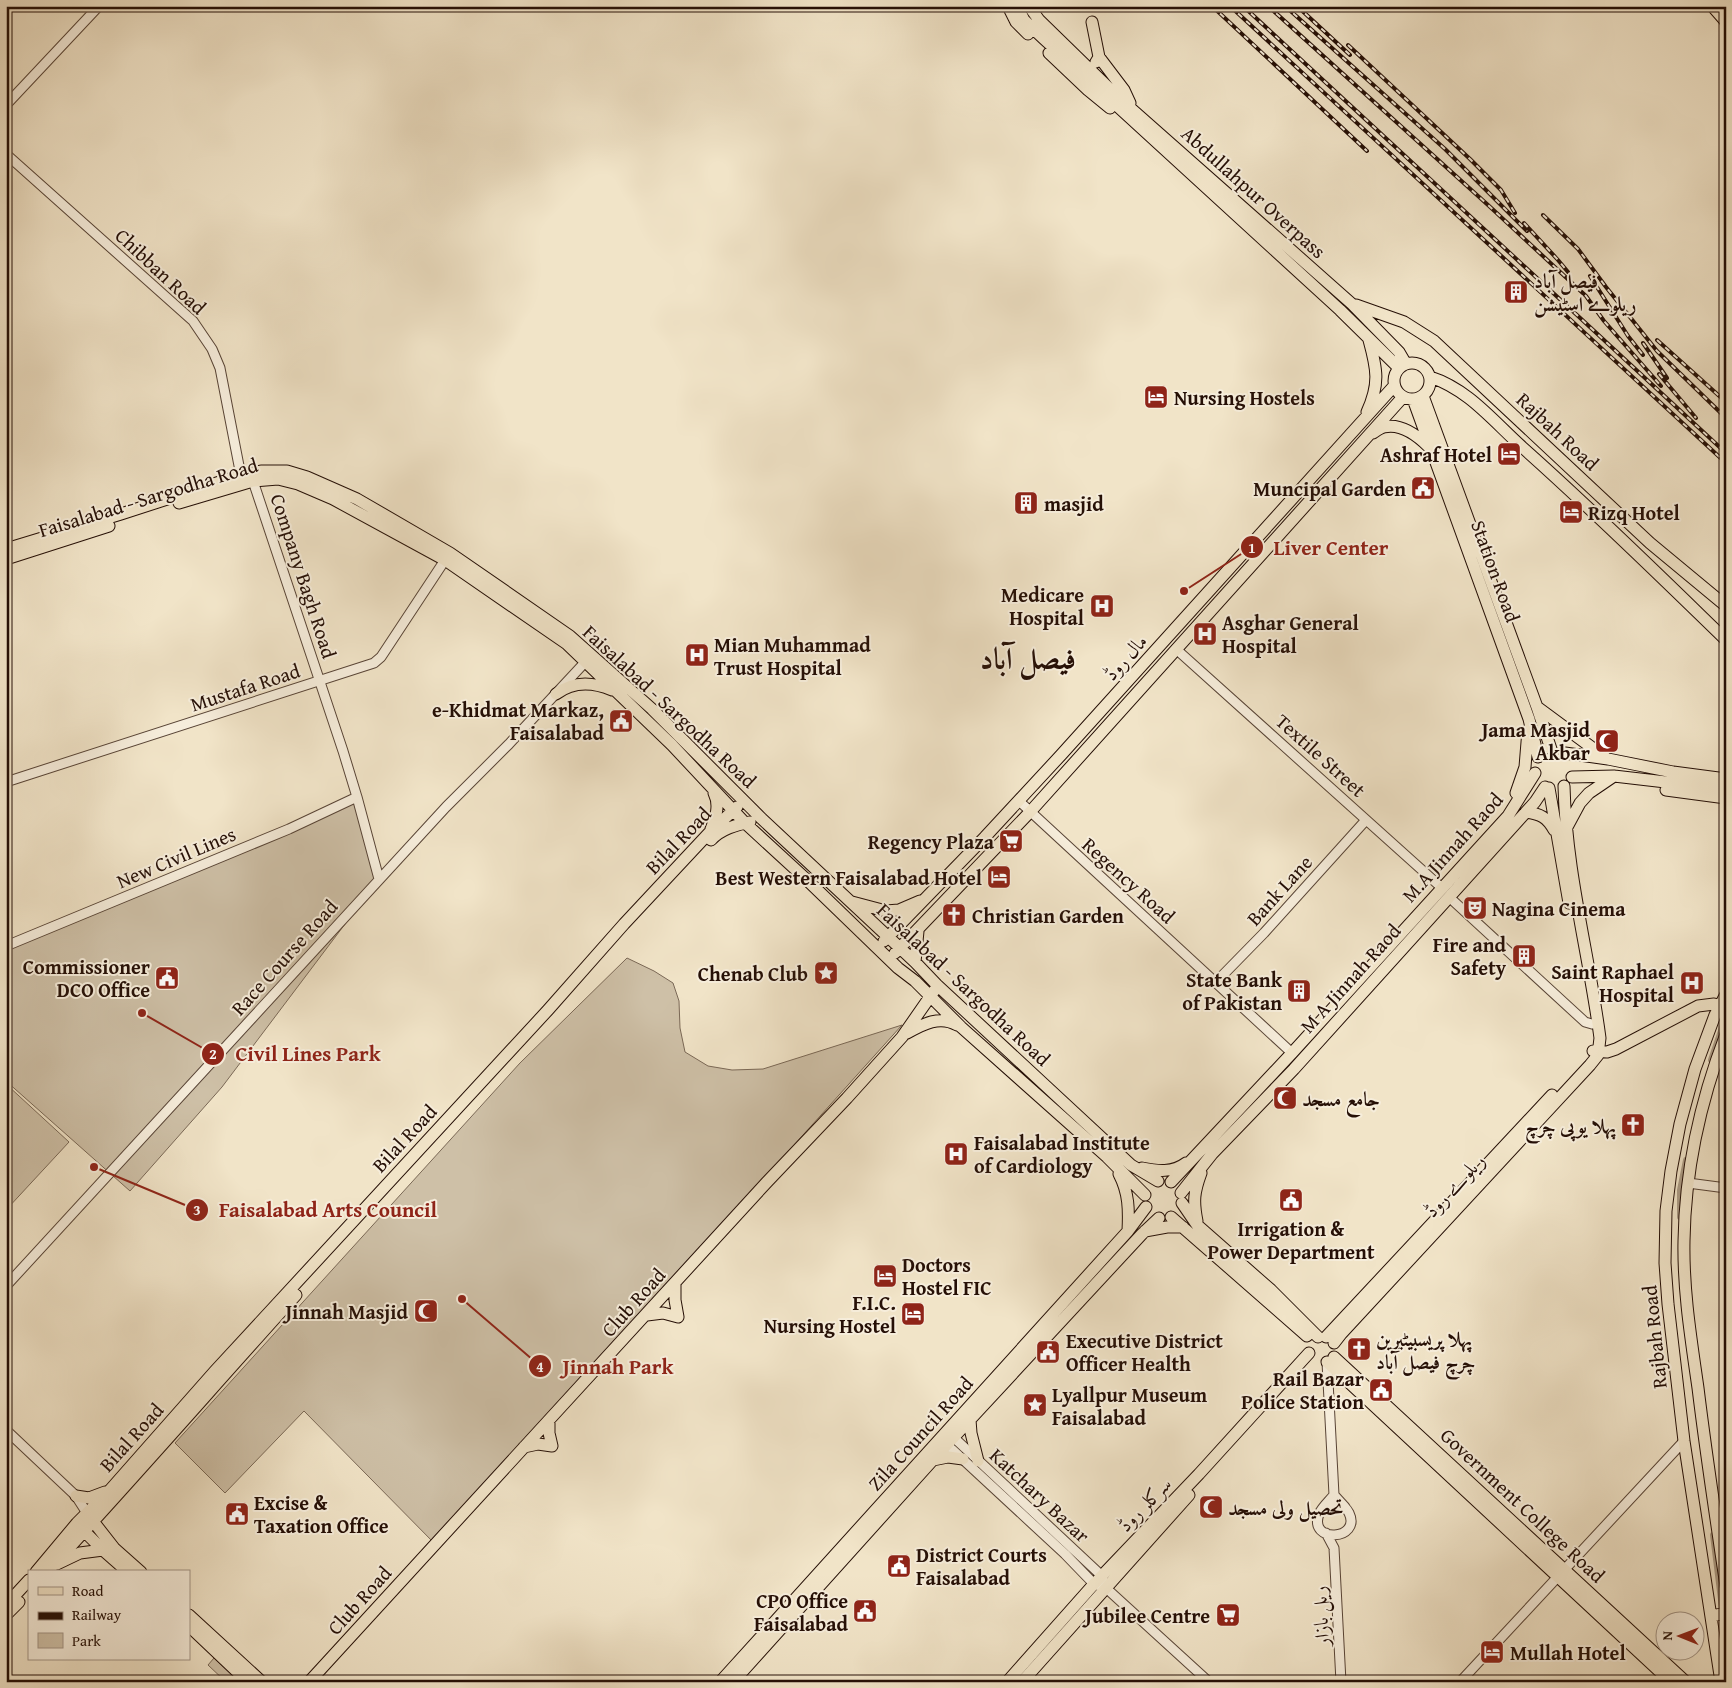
<svg xmlns="http://www.w3.org/2000/svg" width="1732" height="1688" font-family="'Gentium Book Plus',Amiri,serif">
<rect width="100%" height="100%" fill="#f1e4c8"/>
<filter id="stains"><feTurbulence type="fractalNoise" baseFrequency=".004" numOctaves="4"/><feColorMatrix values="0 0 0 0 .2 0 0 0 0 .09 0 0 0 0 .02 0 0 0 .5 -.17"/></filter>
<radialGradient id="worn" r=".72"><stop offset=".6" stop-color="#630" stop-opacity="0"/><stop offset="1" stop-color="#630" stop-opacity=".3"/></radialGradient>
<path fill="#cec0a7" stroke="#7a6856" d="M357 797 379 879 222 1087 130 1191 6 1081V945Z
M627 958 654 971 673 983 679 1001 680 1028 685 1052 708 1066 732 1070 763 1069 902 1025 435 1544 304 1411 225 1493 175 1443 520 1063Z
M6 1084 69 1142 6 1210Z
M214 1658 240 1682H226L208 1665Z"/>
<g fill="none" stroke-linecap="round" stroke-linejoin="round">
<path stroke="#ac9c86" stroke-width="6" d="M1711 1060 1726 1016
M1680 1217V1190L1686 1160
M1713 1535 1726 1640"/>
<defs>
<path id="minor" d="M6 105 99 6
M6 154 193 321 212 349 220 368 241 476
M253 481 343 751 357 797 379 879
M1176 649 1442 888
M6 782 374 663 381 657 445 560
M1019 801 1292 1053
M1449 897 1585 1022 1592 1024
M6 946 289 829 357 797
M1216 982 1264 933 1366 820
M1688 1183 1726 1188
M6 1286 446 807 509 744 589 658
M1327 1362 1334 1495 1345 1507
M6 1430 76 1496 87 1513
M950 1434 1102 1576 1103 1580
M943 1441 1065 1554 1094 1584 1106 1588 1209 1682
M1325 1506C1334 1502 1344 1503 1349 1513 1362 1540 1308 1544 1319 1514 1322 1507 1329 1501 1334 1495
M1326 1533 1334 1548 1341 1682
M1460 1682 1684 1441"/>
<path id="major" d="M1008 6 1016 22 1028 34
M1017 6 1024 20 1043 38 1340 310 1399 368
M1029 6 1039 20 1118 97 1352 304 1399 352 1406 364
M1712 6 1726 22
M1092 22 1099 57 1096 62
M1049 53 1088 90 1110 108
M1099 57 1124 90 1130 103
M1356 305 1404 322 1434 341 1650 543 1726 606
M1394 381a18 18 0 1 1 36 0a18 18 0 1 1-36 0Z
M1430 377C1468 389 1493 421 1522 447 1592 509 1659 575 1726 640
M1423 396 1537 707 1551 749
M1413 399 1529 719 1538 757
M1367 412C1380 384 1377 369 1369 340
M1373 433C1376 431 1380 428 1384 427 1401 423 1418 436 1429 447
M179 503 253 481 278 479 298 484 333 499 445 560 567 644 672 745 745 823 806 879 898 968 915 981 961 1027 1107 1157 1145 1195
M6 549 121 514 229 479 261 471H287L307 477 357 499 450 553 570 636 652 709 762 819 915 962 937 985 1131 1165 1158 1181
M6 559 109 526
M556 694C573 681 593 682 612 690
M1537 707 1606 758
M1565 753 1608 759 1673 772 1726 779
M1572 777 1614 776 1726 789
M1549 788 1569 903
M1666 790 1726 798
M1516 793 1525 767 1528 730
M1526 812C1540 814 1547 817 1554 830
M711 829C716 817 720 805 714 793
M1566 829 1580 803 1589 793 1614 776
M711 840C721 829 736 825 750 822
M852 902 886 911 899 910 920 901
M884 941 985 837 1061 755 1394 386
M895 953 1030 812 1403 397
M915 962 918 931
M907 1033C923 1024 940 1015 957 1025
M1726 1034C1701 1099 1685 1171 1684 1241 1683 1290 1691 1339 1698 1388 1706 1454 1716 1520 1726 1586
M1593 1051 1607 1052 1616 1049 1698 1006 1714 1004 1726 1007
M1142 1168C1157 1171 1173 1173 1186 1163
M1119 1174C1129 1193 1129 1210 1128 1231
M1171 1182 1292 1053 1508 816 1535 773
M1181 1193 1212 1154 1294 1069 1535 802 1545 787
M1182 1203 1197 1225 1271 1290 1318 1337
M1171 1217 1307 1336
M1197 1221C1193 1201 1194 1192 1201 1173
M1145 1231 1167 1227H1183
M675 1283V1300L678 1317
M647 1315 663 1313 678 1317
M1326 1337 1552 1095
M1334 1343 1341 1334 1590 1065 1598 1055 1600 1038C1589 954 1566 872 1564 786
M1334 1357 1686 1682
M1327 1362 1671 1682
M970 1420 971 1433 978 1461
M524 1447 538 1444 552 1446 549 1433V1420
M933 1460 948 1457 963 1459
M76 1496 89 1498 105 1492
M89 1516 114 1548 141 1572
M80 1527 103 1550 128 1572
M57 1564 80 1553 103 1550
M36 1572 77 1523 110 1490 215 1371 548 1010 624 924 709 833 737 807
M47 1572C131 1481 213 1387 296 1295
M6 1605 29 1580
M6 1615 19 1602
M189 1615 262 1682
M1712 1616 1726 1613
M189 1626 248 1682
M309 1682 767 1182 847 1098 902 1037 934 991
M720 1682 1128 1231 1146 1207
M733 1682 940 1452 1142 1234 1159 1218
M1007 1682 1094 1584 1199 1474 1309 1353
M1022 1682 1189 1495
M1721 1682 1684 1441 1668 1304 1665 1263 1666 1211 1671 1171 1680 1124 1695 1069 1715 1015 1726 994"/>
</defs>
<use href="#minor" stroke="#584436" stroke-width="11"/>
<use href="#major" stroke="#250f06" stroke-width="13"/>
<use href="#minor" stroke="#f6eddb" stroke-width="9"/>
<use href="#major" stroke="#f1e4c8" stroke-width="11"/>
<defs>
<path id="rail" d="M1212 6 1367 151
M1230 6 1726 463
M1243 6 1726 453
M1268 6 1488 205 1586 296 1604 321 1661 386
M1285 6 1445 149 1527 231
M1297 6 1350 55
M1348 45 1470 159 1501 190 1515 213
M1543 215 1578 249 1606 287 1657 351 1726 418
M1524 223 1558 260 1568 272
M1590 276 1628 336 1643 355
M1657 340 1726 402
M1643 343 1667 378
M1659 374 1696 418"/>
</defs>
<use href="#rail" stroke="#250f06" stroke-width="4"/>
<use href="#rail" stroke="#f6eddb" stroke-width="2" stroke-dasharray="5.5" stroke-linecap="butt"/>
</g>
<defs>
<symbol id="building-square" viewBox="-11 -11 22 22"><rect x="-9" y="-9" width="18" height="18" rx="4" fill="#8f2418" stroke="#f6eddb"/><path d="M-4-6H4V6H1V3H-1V6H-4ZM-2.5-4.3h1.7v1.8h-1.7ZM.8-4.3h1.7v1.8H.8ZM-2.5-1h1.7V.8h-1.7ZM.8-1h1.7V.8H.8Z" fill="#fff"/></symbol>
<symbol id="hotel-square" viewBox="-11 -11 22 22"><rect x="-9" y="-9" width="18" height="18" rx="4" fill="#8f2418" stroke="#f6eddb"/><path d="M-6-4.5h1.5V1H6V5H4.5V3h-9V5H-6ZM-4 0a1.8 1.8 0 1 1 3.6 0ZM.5 0V-2.5h3Q6-2.5 6 0Z" fill="#fff"/></symbol>
<symbol id="civic-square" viewBox="-11 -11 22 22"><rect x="-9" y="-9" width="18" height="18" rx="4" fill="#8f2418" stroke="#f6eddb"/><path d="M-.6-6.5H3V-4.5H.6V-3L4-1V1h2V6H-6V1h2V-1L-.6-3ZM-1.2 2.5V6h2.4V2.5Z" fill="#fff"/></symbol>
<symbol id="hospital-square" viewBox="-11 -11 22 22"><rect x="-9" y="-9" width="18" height="18" rx="4" fill="#8f2418" stroke="#f6eddb"/><path d="M-5-5h3v3.5h4V-5h3V5h-3V1.5h-4V5h-3Z" fill="#fff"/></symbol>
<symbol id="mosque-square" viewBox="-11 -11 22 22"><rect x="-9" y="-9" width="18" height="18" rx="4" fill="#8f2418" stroke="#f6eddb"/><path d="M3.5-4.9A6 6 0 1 0 3.5 4.9A5 5 0 1 1 3.5-4.9Z" fill="#fff"/></symbol>
<symbol id="supermarket-square" viewBox="-11 -11 22 22"><rect x="-9" y="-9" width="18" height="18" rx="4" fill="#8f2418" stroke="#f6eddb"/><path d="M-6-5.5h2.5l.6 2H6L4.5 2H-2.5L-4.4-4H-6ZM-1.5 3.2a1.3 1.3 0 1 0 .1 0ZM3 3.2a1.3 1.3 0 1 0 .1 0Z" fill="#fff"/></symbol>
<symbol id="theatre-square" viewBox="-11 -11 22 22"><rect x="-9" y="-9" width="18" height="18" rx="4" fill="#8f2418" stroke="#f6eddb"/><path d="M-5-5.5Q0-4 5-5.5V0Q5 5 0 6Q-5 5-5 0ZM-3.3-2.5H-1v1.5H-3.3ZM1-2.5H3.3v1.5H1ZM-2.8 1Q0 5.5 2.8 1Z" fill="#fff"/></symbol>
<symbol id="church-square" viewBox="-11 -11 22 22"><rect x="-9" y="-9" width="18" height="18" rx="4" fill="#8f2418" stroke="#f6eddb"/><path d="M-1.2-6h2.4v3.5h3.3v2.4h-3.3V6h-2.4V-.1h-3.3v-2.4h3.3Z" fill="#fff"/></symbol>
<symbol id="sight-square" viewBox="-11 -11 22 22"><rect x="-9" y="-9" width="18" height="18" rx="4" fill="#8f2418" stroke="#f6eddb"/><path d="M0-6L1.8-2.2L6-1.7L2.9 1.2L3.7 5.4L0 3.3L-3.7 5.4L-2.9 1.2L-6-1.7L-1.8-2.2Z" fill="#fff"/></symbol>
</defs>
<g fill-rule="evenodd">
<use href="#building-square" x="1502" y="278" width="28" height="28"/>
<use href="#hotel-square" x="1142" y="383" width="28" height="28"/>
<use href="#hotel-square" x="1495" y="440" width="28" height="28"/>
<use href="#civic-square" x="1409" y="474" width="28" height="28"/>
<use href="#building-square" x="1012" y="489" width="28" height="28"/>
<use href="#hotel-square" x="1557" y="498" width="28" height="28"/>
<use href="#hospital-square" x="1088" y="592" width="28" height="28"/>
<use href="#hospital-square" x="1191" y="620" width="28" height="28"/>
<use href="#hospital-square" x="683" y="641" width="28" height="28"/>
<use href="#civic-square" x="607" y="707" width="28" height="28"/>
<use href="#mosque-square" x="1593" y="727" width="28" height="28"/>
<use href="#supermarket-square" x="997" y="827" width="28" height="28"/>
<use href="#hotel-square" x="985" y="863" width="28" height="28"/>
<use href="#theatre-square" x="1461" y="894" width="28" height="28"/>
<use href="#church-square" x="940" y="901" width="28" height="28"/>
<use href="#building-square" x="1510" y="942" width="28" height="28"/>
<use href="#sight-square" x="812" y="959" width="28" height="28"/>
<use href="#civic-square" x="153" y="964" width="28" height="28"/>
<use href="#hospital-square" x="1678" y="969" width="28" height="28"/>
<use href="#building-square" x="1285" y="977" width="28" height="28"/>
<use href="#mosque-square" x="1271" y="1084" width="28" height="28"/>
<use href="#church-square" x="1619" y="1111" width="28" height="28"/>
<use href="#hospital-square" x="942" y="1140" width="28" height="28"/>
<use href="#civic-square" x="1277" y="1186" width="28" height="28"/>
<use href="#hotel-square" x="871" y="1262" width="28" height="28"/>
<use href="#mosque-square" x="412" y="1297" width="28" height="28"/>
<use href="#hotel-square" x="899" y="1300" width="28" height="28"/>
<use href="#church-square" x="1345" y="1335" width="28" height="28"/>
<use href="#civic-square" x="1034" y="1338" width="28" height="28"/>
<use href="#civic-square" x="1367" y="1376" width="28" height="28"/>
<use href="#sight-square" x="1021" y="1391" width="28" height="28"/>
<use href="#mosque-square" x="1197" y="1493" width="28" height="28"/>
<use href="#civic-square" x="223" y="1500" width="28" height="28"/>
<use href="#civic-square" x="885" y="1552" width="28" height="28"/>
<use href="#civic-square" x="851" y="1597" width="28" height="28"/>
<use href="#supermarket-square" x="1214" y="1601" width="28" height="28"/>
<use href="#hotel-square" x="1478" y="1638" width="28" height="28"/>
</g>
<g text-anchor="middle" dominant-baseline="central" stroke-width="4" stroke-linejoin="round" paint-order="stroke">
<g font-size="20" fill="#250f06" stroke="#f6eddb">
<text transform="translate(1254 192) rotate(42)">Abdullahpur Overpass</text>
<text transform="translate(161 271) rotate(43)">Chibban Road</text>
<text transform="translate(1558 431) rotate(43)">Rajbah Road</text>
<text transform="translate(148 497) rotate(-17)">Faisalabad - Sargodha Road</text>
<text transform="translate(1496 571) rotate(70)">Station Road</text>
<text transform="translate(304 576) rotate(72)">Company Bagh Road</text>
<text transform="translate(1125 657) rotate(-48)">مال روڈ</text>
<text transform="translate(245 687) rotate(-18)">Mustafa Road</text>
<text transform="translate(670 706) rotate(43)">Faisalabad - Sargodha Road</text>
<text transform="translate(1321 755) rotate(42)">Textile Street</text>
<text transform="translate(678 840) rotate(-46)">Bilal Road</text>
<text transform="translate(1452 847) rotate(-48)">M.A Jinnah Raod</text>
<text transform="translate(176 857) rotate(-23)">New Civil Lines</text>
<text transform="translate(1129 880) rotate(42)">Regency Road</text>
<text transform="translate(1279 890) rotate(-48)">Bank Lane</text>
<text transform="translate(284 957) rotate(-48)">Race Course Road</text>
<text transform="translate(1350 978) rotate(-48)">M A Jinnah Raod</text>
<text transform="translate(964 984) rotate(43)">Faisalabad - Sargodha Road</text>
<text transform="translate(404 1138) rotate(-47)">Bilal Road</text>
<text transform="translate(1454 1185) rotate(-47)">ریلوے روڈ</text>
<text transform="translate(633 1302) rotate(-48)">Club Road</text>
<text transform="translate(1654 1337) rotate(-96)">Rajbah Road</text>
<text transform="translate(920 1433) rotate(-48)">Zila Council Road</text>
<text transform="translate(131 1437) rotate(-48)">Bilal Road</text>
<text transform="translate(1040 1495) rotate(43)">Katchary Bazar</text>
<text transform="translate(1144 1504) rotate(-46)">سرکلر روڈ</text>
<text transform="translate(1523 1505) rotate(43)">Government College Road</text>
<text transform="translate(359 1600) rotate(-48)">Club Road</text>
<text transform="translate(1320 1616) rotate(-93)">ریل بازار</text>
</g>
<g font-size="20" font-weight="bold" fill="#250f06" stroke="#f6eddb" text-anchor="start">
<text x="1534" y="280">فیصل آباد<tspan x="1534" dy="23">ریلوے اسٹیشن</tspan></text>
<text x="1174" y="397">Nursing Hostels</text>
<text x="1492" y="454" text-anchor="end">Ashraf Hotel</text>
<text x="1406" y="488" text-anchor="end">Muncipal Garden</text>
<text x="1044" y="503">masjid</text>
<text x="1588" y="512">Rizq Hotel</text>
<text x="1084" y="594" text-anchor="end">Medicare<tspan x="1084" dy="23">Hospital</tspan></text>
<text x="1222" y="622">Asghar General<tspan x="1222" dy="23">Hospital</tspan></text>
<text x="714" y="644">Mian Muhammad<tspan x="714" dy="23">Trust Hospital</tspan></text>
<text x="604" y="709" text-anchor="end">e-Khidmat Markaz,<tspan x="604" dy="23">Faisalabad</tspan></text>
<text x="1590" y="729" text-anchor="end">Jama Masjid<tspan x="1590" dy="23">Akbar</tspan></text>
<text x="994" y="841" text-anchor="end">Regency Plaza</text>
<text x="982" y="877" text-anchor="end">Best Western Faisalabad Hotel</text>
<text x="1492" y="908">Nagina Cinema</text>
<text x="972" y="915">Christian Garden</text>
<text x="1506" y="944" text-anchor="end">Fire and<tspan x="1506" dy="23">Safety</tspan></text>
<text x="150" y="966" text-anchor="end">Commissioner<tspan x="150" dy="23">DCO Office</tspan></text>
<text x="1674" y="971" text-anchor="end">Saint Raphael<tspan x="1674" dy="23">Hospital</tspan></text>
<text x="808" y="973" text-anchor="end">Chenab Club</text>
<text x="1282" y="979" text-anchor="end">State Bank<tspan x="1282" dy="23">of Pakistan</tspan></text>
<text x="1302" y="1098">جامع مسجد</text>
<text x="1616" y="1125" text-anchor="end">پہلا یوپی چرچ</text>
<text x="974" y="1142">Faisalabad Institute<tspan x="974" dy="23">of Cardiology</tspan></text>
<text x="1291" y="1228" text-anchor="middle">Irrigation &amp;<tspan x="1291" dy="23">Power Department</tspan></text>
<text x="902" y="1264">Doctors<tspan x="902" dy="23">Hostel FIC</tspan></text>
<text x="896" y="1302" text-anchor="end">F.I.C.<tspan x="896" dy="23">Nursing Hostel</tspan></text>
<text x="408" y="1311" text-anchor="end">Jinnah Masjid</text>
<text x="1376" y="1338">پہلا پریسبیٹیرین<tspan x="1376" dy="23">چرچ فیصل آباد</tspan></text>
<text x="1066" y="1340">Executive District<tspan x="1066" dy="23">Officer Health</tspan></text>
<text x="1364" y="1378" text-anchor="end">Rail Bazar<tspan x="1364" dy="23">Police Station</tspan></text>
<text x="1052" y="1394">Lyallpur Museum<tspan x="1052" dy="23">Faisalabad</tspan></text>
<text x="254" y="1502">Excise &amp;<tspan x="254" dy="23">Taxation Office</tspan></text>
<text x="1228" y="1507">تحصیل ولی مسجد</text>
<text x="916" y="1554">District Courts<tspan x="916" dy="23">Faisalabad</tspan></text>
<text x="848" y="1600" text-anchor="end">CPO Office<tspan x="848" dy="23">Faisalabad</tspan></text>
<text x="1210" y="1615" text-anchor="end">Jubilee Centre</text>
<text x="1510" y="1652">Mullah Hotel</text>
</g>
<g font-size="30" font-weight="bold" fill="#250f06" stroke="#f6eddb">
<text x="1028" y="658">فیصل آباد</text>
</g>
</g>
<path fill="none" stroke="#8f2418" stroke-width="2" d="M1184 591L1252 547M142 1013L213 1054M94 1167L197 1210M462 1299L540 1366"/>
<g fill="#8f2418" stroke="#f6eddb" stroke-width="2">
<circle cx="1184" cy="591" r="5"/>
<circle cx="142" cy="1013" r="5"/>
<circle cx="94" cy="1167" r="5"/>
<circle cx="462" cy="1299" r="5"/>
<circle cx="1252" cy="547" r="12"/>
<circle cx="213" cy="1054" r="12"/>
<circle cx="197" cy="1210" r="12"/>
<circle cx="540" cy="1366" r="12"/>
</g>
<g font-size="15" text-anchor="middle" font-weight="bold" fill="#fff">
<text x="1252" y="553">1</text>
<text x="213" y="1059">2</text>
<text x="197" y="1215">3</text>
<text x="540" y="1372">4</text>
</g>
<g font-size="21" text-anchor="middle" font-weight="bold" fill="#8f2418" stroke="#f6eddb" stroke-width="4" stroke-linejoin="round" paint-order="stroke">
<text x="1331" y="555">Liver Center</text>
<text x="308" y="1061">Civil Lines Park</text>
<text x="328" y="1217">Faisalabad Arts Council</text>
<text x="618" y="1374">Jinnah Park</text>
</g>
<rect width="1732" height="1688" fill="none" stroke="#f1e4c8" stroke-width="25"/>
<rect x="8" y="8" width="1717" height="1673" fill="none" stroke="#250f06" stroke-width="2.5"/>
<rect x="12" y="12" width="1707" height="1663" fill="none" stroke="#250f06"/>
<rect x="28" y="1570" width="162" height="90" fill="#f6eddb" stroke="#a29486"/>
<rect x="38" y="1587" width="25" height="8" fill="#f1e4c8" stroke="#a29486"/>
<text x="72" y="1596" font-size="15" fill="#250f06">Road</text>
<rect x="38" y="1612" width="25" height="8" fill="#250f06" stroke="#a29486"/>
<text x="72" y="1620" font-size="15" fill="#250f06">Railway</text>
<rect x="38" y="1633" width="25" height="15" fill="#cec0a7" stroke="#a29486"/>
<text x="72" y="1646" font-size="15" fill="#250f06">Park</text>
<g transform="translate(1680 1636) rotate(271)"><circle r="24" fill="#f6eddb" stroke="#a29486"/>
<path d="M0-4L9 19L0 12L-9 19Z" fill="#8f2418"/>
<text y="-8" font-size="14" font-weight="bold" text-anchor="middle" fill="#250f06">N</text>
</g>
<rect width="100%" height="100%" filter="url(#stains)"/>
<rect width="100%" height="100%" fill="url(#worn)"/>
</svg>
